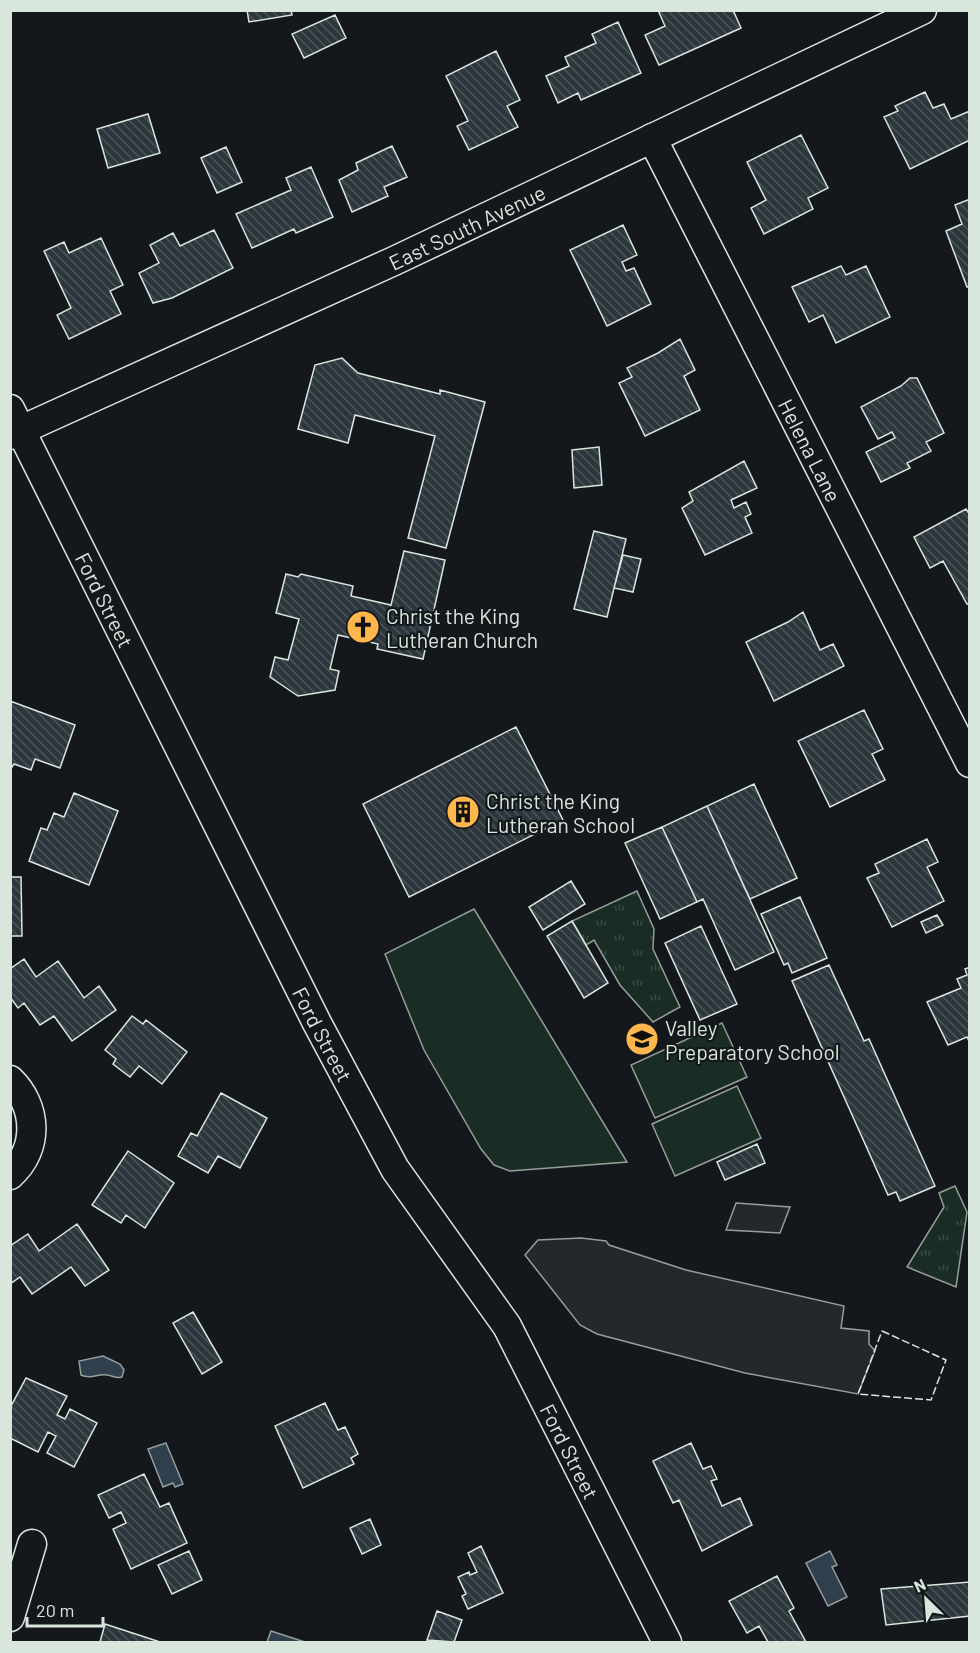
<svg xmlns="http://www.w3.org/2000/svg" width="980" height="1653" font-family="Barlow,sans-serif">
<defs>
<pattern id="park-tufts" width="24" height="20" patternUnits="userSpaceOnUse" patternTransform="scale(1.5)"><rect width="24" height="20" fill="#1a2d24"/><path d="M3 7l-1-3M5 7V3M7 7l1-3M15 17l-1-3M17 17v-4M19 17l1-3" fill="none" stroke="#3b4b43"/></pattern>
<pattern id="building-back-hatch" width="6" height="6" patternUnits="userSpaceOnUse" patternTransform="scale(1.5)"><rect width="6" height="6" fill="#2c363c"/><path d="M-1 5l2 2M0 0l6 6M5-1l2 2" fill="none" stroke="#4a5358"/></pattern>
</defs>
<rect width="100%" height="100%" fill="#14181c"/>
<path fill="#1a2d24" stroke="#939e99" stroke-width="1.5" d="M474 909 627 1162 510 1171 494 1165 481 1149 424 1050 385 954Z
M722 1023 747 1077 655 1118 631 1065Z
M737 1086 761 1138 675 1176 652 1124Z"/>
<path fill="url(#park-tufts)" stroke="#939e99" stroke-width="1.5" d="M637 891 654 929 653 949 680 1007 653 1022 620 985 594 940 586 945 572 921Z
M955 1186 967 1212 956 1287 907 1267 944 1207 939 1193Z"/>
<path fill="#24282b" stroke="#939e99" stroke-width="1.5" d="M736 1203 790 1207 780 1233 726 1230Z
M581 1238 606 1241 609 1245 686 1270 844 1306 841 1328 869 1331V1344L875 1351 858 1394 745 1373 597 1334 580 1325 525 1255 538 1240Z"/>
<path fill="#2f3f4d" stroke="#939e99" stroke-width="1.5" d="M103 1356 120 1364 124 1370 122 1377C115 1379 114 1376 107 1375 98 1373 91 1380 81 1375L79 1361Z
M166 1443 183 1484 175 1487 173 1483 163 1487 148 1449Z
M830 1551 837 1565 832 1567 847 1597 828 1606 806 1563Z
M271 1631 305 1642H267Z"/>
<path fill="url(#building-back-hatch)" stroke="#d8e6dc" stroke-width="1.5" d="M247 10H291L292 15 249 22Z
M658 10H733L741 28 659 65 645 35 665 26Z
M335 15 346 38 304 58 292 34Z
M618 22 641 73 581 100 578 93 558 103 546 76 569 66 565 57 596 43 592 34Z
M496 51 520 100 507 106 518 127 469 150 457 126 468 121 446 76Z
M925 92 933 108 944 104 951 119 970 111V140L910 169 884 117 898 111 895 106Z
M148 114 160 153 108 168 97 129Z
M801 135 828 188 808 198 813 209 764 234 751 208 766 200 747 162Z
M392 146 407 177 384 187 388 196 352 212 339 180 358 170 356 163Z
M226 147 242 182 217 193 201 158Z
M311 167 333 217 296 233 294 229 252 248 236 214 291 190 286 178Z
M970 199V286L967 287 946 231 962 224 955 205Z
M623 225 637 255 622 262 626 271 634 268 651 304 607 326 570 250Z
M214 230 233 268 172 298 153 303 139 273 159 263 150 245 173 233 180 246Z
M101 238 123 285 110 291 121 314 69 339 57 315 71 308 44 251 64 242 69 253Z
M841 266 846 275 866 266 890 317 836 343 823 315 809 322 792 287Z
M680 339 695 370 684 376 700 410 645 436 619 383 632 377 627 368 658 353Z
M342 358 358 373 440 394V390L485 402 446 548 408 538 435 436 355 415 348 443 298 429 315 365Z
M910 378H917L944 433 926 442 931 451 907 463 910 468 881 482 866 452 895 438 892 432 878 439 861 407 901 386Z
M599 447 602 485 574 488 572 450Z
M744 461 757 488 731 500 734 508 746 502 751 514 745 517 752 533 705 555 682 508 693 501 689 492Z
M966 509 970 515V603L967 604 943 561 930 568 914 537Z
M594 531 626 539 607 617 574 609Z
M404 551 445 560 423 659 377 649 378 644 338 635 330 669 339 671 335 690 298 696 270 677 275 657 288 660 299 619 276 613 286 574 298 577 301 574 353 586 351 596 391 605Z
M623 555 641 559 633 592 614 588Z
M803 612 820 650 833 644 844 666 774 701 746 642 788 622Z
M10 701 75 725 60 768 35 759 31 770 14 764 10 770Z
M864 710 883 749 872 754 885 780 830 807 798 741Z
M516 727 563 820 409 897 363 804Z
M754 784 797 878 750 899 707 806Z
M74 793 118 811 89 885 29 861 41 828 47 830 54 813 64 817Z
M707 806 774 952 735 970 703 899 697 902 662 827Z
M662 827 697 902 660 919 625 843Z
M927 839 938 862 927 867 944 901 892 927 867 878 879 873 875 864Z
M10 877H21L22 936H10Z
M571 881 585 904 543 930 529 907Z
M800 897 827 958 792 973 788 963 784 965 761 914Z
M937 915 943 925 926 933 921 922Z
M572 921 608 983 584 998 547 936Z
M701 926 737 1004 700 1020 665 943Z
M24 959 36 977 58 961 84 998 99 986 116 1010 72 1041 54 1016 40 1025 24 1003 18 1008 10 997V969Z
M829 965 864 1041 869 1039 935 1186 900 1201 896 1192 888 1195 792 981Z
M970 967V1043L967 1037 948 1045 927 1002 961 988 957 979 967 975 965 969Z
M132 1016 143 1024 146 1020 187 1052 162 1084 139 1066 130 1077 113 1064 116 1059 105 1050Z
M221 1093 267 1118 240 1168 218 1156 208 1173 178 1156 191 1133 197 1136Z
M757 1144 765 1163 725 1180 717 1162Z
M128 1151 174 1183 145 1228 126 1215 121 1223 92 1205Z
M77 1224 109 1270 85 1286 71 1267 32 1294 20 1277 10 1284V1246L28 1234 39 1251Z
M193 1312 222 1362 202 1374 173 1323Z
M26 1378 67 1396 57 1415 65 1419 70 1409 97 1423 74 1467 47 1453 56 1436 48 1432 38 1452 10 1438V1408Z
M325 1403 338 1430 345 1427 358 1454 351 1458 354 1464 303 1488 275 1426Z
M691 1443 703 1469 711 1466 717 1479 711 1481 722 1506 740 1498 752 1525 702 1551 679 1500 673 1503 653 1461Z
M144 1474 160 1507 169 1503 187 1543 131 1569 113 1529 126 1523 121 1512 109 1518 98 1495Z
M370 1519 381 1545 362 1554 350 1528Z
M481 1546 503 1593 468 1609 462 1596 466 1594 458 1577 469 1572 470 1575 477 1572 468 1553Z
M189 1551 202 1580 172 1594 158 1565Z
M777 1576 794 1608 789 1611 806 1642H768L759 1626 747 1633 729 1601Z
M970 1582V1616L886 1625 881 1589Z
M437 1611 462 1620 454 1642 427 1640Z
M105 1624 160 1642H100Z"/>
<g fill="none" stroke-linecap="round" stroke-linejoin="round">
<defs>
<g id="minor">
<path id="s1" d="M652 138 970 763"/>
<path id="s2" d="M10 409 317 1023 395 1169 507 1326 667 1642"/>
<path id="s3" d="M10 435 394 261 922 10"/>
<path d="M10 1080C37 1106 40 1148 10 1175"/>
<path d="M10 1617 32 1544"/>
</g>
</defs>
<use href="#minor" stroke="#d8e6dc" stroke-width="31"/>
<use href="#minor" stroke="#14181c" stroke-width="28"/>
<path stroke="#d8e6dc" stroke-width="1.5" stroke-dasharray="8 3" stroke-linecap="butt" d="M882 1331 946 1360 931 1400 858 1394Z"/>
</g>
<defs>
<symbol id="church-disc" viewBox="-11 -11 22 22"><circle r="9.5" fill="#ffb74d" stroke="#14181c"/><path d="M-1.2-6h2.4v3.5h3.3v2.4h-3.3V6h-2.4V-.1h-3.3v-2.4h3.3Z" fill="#111"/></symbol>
<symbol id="building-disc" viewBox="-11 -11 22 22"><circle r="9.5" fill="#ffb74d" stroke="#14181c"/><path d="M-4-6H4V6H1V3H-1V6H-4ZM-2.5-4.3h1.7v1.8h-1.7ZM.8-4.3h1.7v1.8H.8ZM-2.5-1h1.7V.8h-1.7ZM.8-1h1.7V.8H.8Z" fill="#111"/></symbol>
<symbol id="school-disc" viewBox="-11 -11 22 22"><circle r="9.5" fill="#ffb74d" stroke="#14181c"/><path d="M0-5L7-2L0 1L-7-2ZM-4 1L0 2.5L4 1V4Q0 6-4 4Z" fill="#111"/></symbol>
</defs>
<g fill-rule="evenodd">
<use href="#church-disc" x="344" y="608" width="38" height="38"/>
<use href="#building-disc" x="444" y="793" width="38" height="38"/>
<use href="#school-disc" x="623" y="1020" width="38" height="38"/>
</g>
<g text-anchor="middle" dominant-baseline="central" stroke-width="4.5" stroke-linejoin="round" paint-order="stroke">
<g font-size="21" fill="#d8e6dc" stroke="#14181c">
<text stroke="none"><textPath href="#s3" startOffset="502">East South Avenue</textPath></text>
<text stroke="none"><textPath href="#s1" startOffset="350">Helena Lane</textPath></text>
<text stroke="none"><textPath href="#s2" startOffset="213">Ford Street</textPath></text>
<text stroke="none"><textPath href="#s2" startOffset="699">Ford Street</textPath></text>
<text stroke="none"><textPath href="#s2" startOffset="1185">Ford Street</textPath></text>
</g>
<g font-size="21" fill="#d8e6dc" stroke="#14181c" text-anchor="start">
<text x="386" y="615">Christ the King<tspan x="386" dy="24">Lutheran Church</tspan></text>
<text x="486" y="800">Christ the King<tspan x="486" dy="24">Lutheran School</tspan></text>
<text x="665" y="1027">Valley<tspan x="665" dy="24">Preparatory School</tspan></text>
</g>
</g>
<rect width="980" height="1653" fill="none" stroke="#d8e6dc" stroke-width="24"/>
<g transform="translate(926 1599) rotate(335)" stroke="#14181c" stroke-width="4.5" paint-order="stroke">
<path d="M0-4.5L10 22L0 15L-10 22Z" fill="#d8e6dc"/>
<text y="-9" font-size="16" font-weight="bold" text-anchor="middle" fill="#d8e6dc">N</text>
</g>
<path d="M27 1617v9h76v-9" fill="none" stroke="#d8e6dc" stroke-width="3"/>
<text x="36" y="1617" font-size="18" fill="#d8e6dc" stroke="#14181c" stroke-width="4.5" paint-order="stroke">20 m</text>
</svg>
